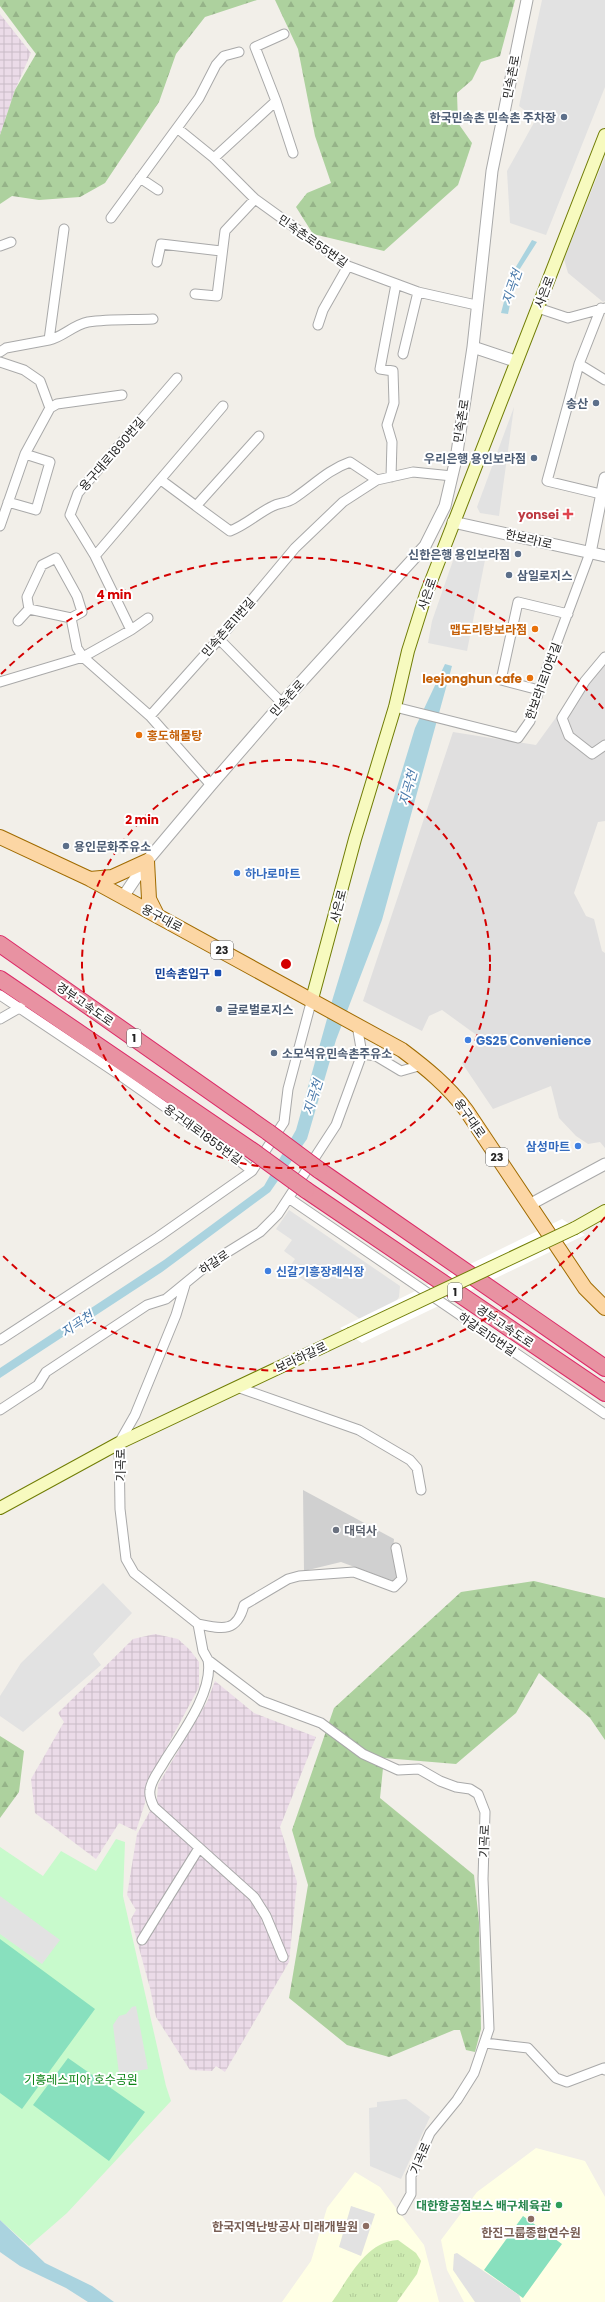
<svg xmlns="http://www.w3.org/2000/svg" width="605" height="2302" font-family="Poppins,'Noto Sans KR',sans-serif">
<defs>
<pattern id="industrial-grid" width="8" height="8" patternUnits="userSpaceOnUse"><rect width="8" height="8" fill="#ebdbe8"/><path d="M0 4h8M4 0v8" fill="none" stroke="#c9bcc7"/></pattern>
<pattern id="grass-tufts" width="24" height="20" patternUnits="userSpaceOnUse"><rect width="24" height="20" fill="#cdebb0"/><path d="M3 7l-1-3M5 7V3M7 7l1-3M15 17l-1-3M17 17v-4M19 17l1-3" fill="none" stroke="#b0c997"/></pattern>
<pattern id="forest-firs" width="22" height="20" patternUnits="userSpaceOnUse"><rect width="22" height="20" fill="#add19e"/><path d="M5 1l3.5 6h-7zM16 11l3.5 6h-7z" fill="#95b388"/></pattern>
</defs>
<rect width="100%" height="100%" fill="#f2efe9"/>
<path fill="#e0dfdf" d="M605 157V301L603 302 568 273 564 259Z
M605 657V821L598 822 574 893 586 916 594 919 602 951 605 953V1148L600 1142 588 1144 576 1136 559 1118 551 1086 493 1109 462 1063 482 1039 442 1010 429 1016 422 1031 363 1001 453 732 536 745 592 668Z"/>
<path fill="url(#industrial-grid)" d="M0 14 31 53 15 90 0 135Z
M155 1634 178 1639 190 1650 199 1662V1687L146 1786 145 1803 136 1831 119 1823 96 1859 35 1813 31 1779 64 1722 58 1713 133 1639Z
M215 1681 254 1713 316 1737 280 1827 297 1882 289 1962 225 2072 216 2066 212 2071 190 2070 156 2017 150 1988 131 1919 136 1910 127 1895 137 1834 157 1799 158 1785 207 1702Z"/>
<path fill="#ffffe5" d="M536 2148 585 2161 605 2197V2302H464L447 2270 441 2240 477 2192Z
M355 2172 380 2187 424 2245 439 2302H282L311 2261 327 2208Z"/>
<path fill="#d0d0d0" d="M303 1490 394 1539 393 1552 397 1576 393 1581 341 1562 304 1571Z"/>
<path fill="url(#grass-tufts)" d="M398 2240 416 2253 421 2261 417 2274 397 2302H332C350 2277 365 2242 398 2240Z"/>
<path fill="url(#forest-firs)" d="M0 0H257L205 17 176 54 159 102 105 183 80 197 39 200 12 196 0 204V135L15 90 36 54 0 6Z
M275 0H515L500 56 481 62 472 80 457 93 458 123 472 143 458 185 384 251 313 234 296 207 307 193 331 183 315 136 298 49Z
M534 1581 605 1598V1740L590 1718 539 1673 516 1713 456 1764 384 1758 380 1798 474 1875 479 1922 481 2029 475 2052 466 2050 460 2030H454L389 2057 347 2045 289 1998 308 1885 292 1830 334 1708 461 1592Z
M0 1736 24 1751 19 1792 0 1818Z"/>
<path fill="#c8facc" d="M116 1839 125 1842 123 1896 166 2086 171 2101 67 2213 29 2246 0 2220V1847L43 1876 61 1851 96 1871Z"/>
<path fill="#88e0be" d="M0 1939 95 2009 22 2109 0 2093Z
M68 2058 145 2112 109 2161 33 2105Z
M523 2216 562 2244 523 2298 484 2270Z"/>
<path fill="#e2e2e2" d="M542 0H605V87L546 235 510 223 507 171 536 119 519 106Z
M514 407 499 516 480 513 477 507Z
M457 549 486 555 467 651 428 643 432 621Z
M289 1210 400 1286 399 1297 376 1330 288 1269 295 1259 284 1251 292 1240 276 1229Z
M103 1583 132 1613 93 1654 101 1665 23 1732 0 1716V1696L21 1663Z
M0 1896 60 1940 42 1964 0 1934Z
M136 2006 148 2069 119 2074 113 2025 119 2016 126 2014 132 2007Z
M406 2099 430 2117 401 2179 370 2166 369 2108 377 2107V2102Z
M351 2206 375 2214 361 2256 339 2247Z
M457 2253 519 2295 521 2302H475L453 2270 454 2254Z"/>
<path fill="#aad3df" d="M532 240 537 242 516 275 508 314 501 313 511 275Z
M445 664 452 666 382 920 336 1040 307 1139 270 1192 162 1272 0 1378V1368L164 1260 264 1186 296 1130 332 1001 415 728Z
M0 2220 45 2263 92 2286 114 2302H88L66 2288 20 2266 0 2252Z"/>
<path fill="#fff" d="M562 1219 585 1235 362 1343 340 1328Z"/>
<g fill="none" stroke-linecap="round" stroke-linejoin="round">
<defs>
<path id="minor" d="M284 34 255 47 276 101 293 153
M177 128 214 158 255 199 348 266 418 292 476 305
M214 158 276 101
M140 178 158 190
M111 218 199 98 216 65 224 56 239 52
M0 246 11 242
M157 262 161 244 221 251
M195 294 217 296 225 231 255 199
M538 308 568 318 605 308
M318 325 323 310 348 266
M49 340C63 337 73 325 88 322 109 319 132 320 153 319
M0 352 6 348 49 340 64 229
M403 354 418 292
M0 362 24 370 40 381 50 408
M579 364 605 380
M259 436 196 506 230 531C246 525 258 513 273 506 279 503 287 503 293 499 313 486 327 470 350 462L377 480
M25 454 50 408 57 404 122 395
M391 477 392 442 387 425 394 403 393 371 380 369 396 284
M161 480 196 506
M601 494 547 481 579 364 601 308
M0 526 25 454 50 462 36 510 8 502
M95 556 70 515 78 493 177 378
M56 558 77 596 82 612 71 618 29 609 27 597 42 565Z
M18 621 29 609
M131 630 148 618
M219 639 282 703
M605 657 585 681 562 718 569 736 592 754 605 745
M0 682 83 657 77 648 71 618
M539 690 501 680 518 602 568 614
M395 707 518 738 530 721 539 690 590 553
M150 716 83 657 131 630 95 556 223 406
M211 785 150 716 219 639 295 548 343 502 377 480 413 472 452 476
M0 995 121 1076 225 1149 252 1171 284 1122 288 1089 312 999
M0 1019 21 1007
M357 1025 362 1054
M362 1054 376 1056 401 1071 422 1065
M290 1199 605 1414
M185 1285 176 1315 135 1415 119 1443 120 1509 126 1559 134 1573 198 1624 203 1651 208 1660 262 1701 321 1723 363 1754 398 1770 419 1769 440 1781 456 1787 470 1789 478 1794 485 1812 483 1879 489 2029 474 2073 457 2100 430 2133 411 2176V2194L402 2210
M0 1340 158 1237 252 1171
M237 1387 359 1430 410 1460 417 1468 421 1490
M0 1410 38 1385 46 1372 147 1305 166 1299 210 1263 260 1232 278 1214 336 1125 362 1054
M198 1624C222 1629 237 1633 244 1605L288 1579 299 1576 354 1572 394 1587 402 1579 396 1548
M208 1660C214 1692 180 1736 164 1762 159 1771 151 1780 150 1790 149 1796 151 1801 154 1807L254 1897 266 1916 283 1957
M142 1940 199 1848
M485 2043 528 2048 556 2078 567 2082 604 2068 605 2070"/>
<path id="tertiary" d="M473 347 515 361
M453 522 605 556
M590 553 605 478
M123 897 147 861 211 785 282 703 425 546 445 506 456 459 473 347 492 171 527 0
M529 1205 605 1164"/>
<path id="secondary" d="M312 999 355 839 395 707 408 651 426 594 605 135
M575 1228 605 1211
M0 1508 119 1443 350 1334"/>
<path id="primary" d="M0 837 90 879 402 1050C426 1068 448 1086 466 1110L585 1288 605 1308
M90 879 112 877 147 861 149 899 157 915"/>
<path id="motorway" d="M0 944 268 1132
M0 979 254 1152
M319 1170 605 1368
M306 1190 605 1393"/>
</defs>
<use href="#minor" stroke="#a9a9a9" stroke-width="11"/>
<use href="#tertiary" stroke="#a9a9a9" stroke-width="13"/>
<use href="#secondary" stroke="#707d05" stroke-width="14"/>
<use href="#primary" stroke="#a06b00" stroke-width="16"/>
<use href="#motorway" stroke="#dc2a67" stroke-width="18"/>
<use href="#minor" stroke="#fff" stroke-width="9"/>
<use href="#tertiary" stroke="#fff" stroke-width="11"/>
<use href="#secondary" stroke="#f7fabf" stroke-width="12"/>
<use href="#primary" stroke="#fcd6a4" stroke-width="14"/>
<use href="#motorway" stroke="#e892a2" stroke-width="16"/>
<defs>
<path id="secondary-bridge" d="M350 1334 575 1228"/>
<path id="motorway-bridge" d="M268 1132 319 1170
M254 1152 306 1190"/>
</defs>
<use href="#secondary-bridge" stroke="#707d05" stroke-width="14" stroke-linecap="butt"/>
<use href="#motorway-bridge" stroke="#dc2a67" stroke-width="18" stroke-linecap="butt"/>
<use href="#secondary-bridge" stroke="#f7fabf" stroke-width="12"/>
<use href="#motorway-bridge" stroke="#e892a2" stroke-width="16"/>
</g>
<g fill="none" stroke="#d40000" stroke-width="2" stroke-dasharray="7 5">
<circle cx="286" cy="964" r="204"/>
<path d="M605 1217A407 407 0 0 1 1 1254M1 674A407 407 0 0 1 605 711"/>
</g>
<g fill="#5c6f8a" stroke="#fff" stroke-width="1.5">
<circle cx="564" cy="117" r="4"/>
<circle cx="596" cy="403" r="4"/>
<circle cx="534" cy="458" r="4"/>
<circle cx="518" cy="554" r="4"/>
<circle cx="509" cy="575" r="4"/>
<circle cx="66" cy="846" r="4"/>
<circle cx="219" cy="1009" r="4"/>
<circle cx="274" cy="1053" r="4"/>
</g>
<path fill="#e0444e" stroke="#fff" stroke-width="1.5" d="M566 508h4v4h4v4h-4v4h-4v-4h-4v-4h4z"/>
<g fill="#e8710a" stroke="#fff" stroke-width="1.5">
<circle cx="535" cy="629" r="4"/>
<circle cx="530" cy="678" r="4"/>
<circle cx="139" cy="735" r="4"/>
</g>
<g fill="#3f7fe0" stroke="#fff" stroke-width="1.5">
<circle cx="237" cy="873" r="4"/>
<circle cx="468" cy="1040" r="4"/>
<circle cx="578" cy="1146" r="4"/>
<circle cx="268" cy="1271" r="4"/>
</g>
<rect fill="#1a4fb4" stroke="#fff" stroke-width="1.5" x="214" y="969" width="8" height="8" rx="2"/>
<circle fill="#6b7280" stroke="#fff" stroke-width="1.5" cx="336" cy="1530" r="4"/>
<circle fill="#2e9e5b" stroke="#fff" stroke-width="1.5" cx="559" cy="2205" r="4"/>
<g fill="#8d6e63" stroke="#fff" stroke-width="1.5">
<circle cx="531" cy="2219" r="4"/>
<circle cx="366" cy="2226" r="4"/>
</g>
<g text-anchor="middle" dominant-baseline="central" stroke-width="4" stroke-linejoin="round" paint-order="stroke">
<g fill="#fff" stroke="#646464" stroke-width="1">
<rect x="211" y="941" width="22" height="18" rx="3"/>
<rect x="127" y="1029" width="14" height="18" rx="3"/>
<rect x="486" y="1148" width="22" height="18" rx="3"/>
<rect x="448" y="1283" width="14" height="18" rx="3"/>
</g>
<g font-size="11" font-weight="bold" fill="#222">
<text x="222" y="950">23</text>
<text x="134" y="1038">1</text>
<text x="497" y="1157">23</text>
<text x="455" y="1292">1</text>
</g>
<g font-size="12" fill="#222" stroke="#fff">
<text transform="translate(511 77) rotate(-79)">민속촌로</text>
<text transform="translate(313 241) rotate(35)">민속촌로55번길</text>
<text transform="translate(544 292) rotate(-69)">사은로</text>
<text transform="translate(461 421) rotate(-81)">민속촌로</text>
<text transform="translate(112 454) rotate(-49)">용구대로1890번길</text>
<text transform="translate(529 539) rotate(13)">한보라1로</text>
<text transform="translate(427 594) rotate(-71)">사은로</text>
<text transform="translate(228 627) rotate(-49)">민속촌로11번길</text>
<text transform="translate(543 681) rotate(-70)">한보라1로10번길</text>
<text transform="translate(287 698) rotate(-48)">민속촌로</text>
<text transform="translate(338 906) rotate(-76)">사은로</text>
<text transform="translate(162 918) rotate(28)">용구대로</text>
<text transform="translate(85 1004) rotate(35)">경부고속도로</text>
<text transform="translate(470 1118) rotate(55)">용구대로</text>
<text transform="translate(203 1134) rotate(36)">용구대로1855번길</text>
<text transform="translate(214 1262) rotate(-34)">하갈로</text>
<text transform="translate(505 1326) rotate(34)">경부고속도로</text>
<text transform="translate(487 1334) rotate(34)">하갈로15번길</text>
<text transform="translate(301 1357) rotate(-25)">보라하갈로</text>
<text transform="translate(120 1465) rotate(-90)">기곡로</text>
<text transform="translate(484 1841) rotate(-88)">기곡로</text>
<text transform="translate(420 2158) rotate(-67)">기곡로</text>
</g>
<g font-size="12" font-weight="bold" fill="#4e5e75" stroke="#fff" text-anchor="end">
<text x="556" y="117">한국민속촌 민속촌 주차장</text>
<text x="588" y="403">송산</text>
<text x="526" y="458">우리은행 용인보라점</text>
<text x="510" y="554">신한은행 용인보라점</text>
<text x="517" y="575" text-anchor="start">삼일로지스</text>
<text x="74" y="846" text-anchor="start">용인문화주유소</text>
<text x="227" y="1009" text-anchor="start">글로벌로지스</text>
<text x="282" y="1053" text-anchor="start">소모석유민속촌주유소</text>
</g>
<g font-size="12" font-weight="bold" fill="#be3a42" stroke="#fff" text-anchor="end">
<text x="559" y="514">yonsei</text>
</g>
<g font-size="12" font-weight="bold" fill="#c56008" stroke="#fff" text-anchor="end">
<text x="527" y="629">맵도리탕보라점</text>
<text x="522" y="678">leejonghun cafe</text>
<text x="147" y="735" text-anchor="start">홍도해물탕</text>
</g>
<g font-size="12" font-weight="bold" fill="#366cbe" stroke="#fff" text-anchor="start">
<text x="245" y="873">하나로마트</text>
<text x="476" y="1040">GS25 Convenience</text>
<text x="570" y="1146" text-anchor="end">삼성마트</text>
<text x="276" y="1271">신갈기흥장례식장</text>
</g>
<g font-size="12" font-weight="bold" fill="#164399" stroke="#fff" text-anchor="end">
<text x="210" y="973">민속촌입구</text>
</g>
<g font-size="12" font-weight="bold" fill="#5b616d" stroke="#fff" text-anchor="start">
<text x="344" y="1530">대덕사</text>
</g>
<g font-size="12" fill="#0c8416" stroke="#fff">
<text x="81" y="2079">기흥레스피아 호수공원</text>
</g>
<g font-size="12" font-weight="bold" fill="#27864d" stroke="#fff" text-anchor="end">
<text x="551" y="2205">대한항공점보스 배구체육관</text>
</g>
<g font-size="12" font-weight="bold" fill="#785e54" stroke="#fff" text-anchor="end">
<text x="358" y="2226">한국지역난방공사 미래개발원</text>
<text x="531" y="2232" text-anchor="middle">한진그룹종합연수원</text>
</g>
<g font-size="13" font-style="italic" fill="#4a7aab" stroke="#fff">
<text transform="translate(512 287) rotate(-71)">지곡천</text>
<text transform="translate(408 788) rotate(-74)">지곡천</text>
<text transform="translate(313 1097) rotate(-72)">지곡천</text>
<text transform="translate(77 1324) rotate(-34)">지곡천</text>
</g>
</g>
<circle cx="286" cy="964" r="6" fill="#d40000" stroke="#fff" stroke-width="2"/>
<g font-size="12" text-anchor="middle" font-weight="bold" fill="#d40000" stroke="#fff" stroke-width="4" stroke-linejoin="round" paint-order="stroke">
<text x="114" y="599">4 min</text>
<text x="142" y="824">2 min</text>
</g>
</svg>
